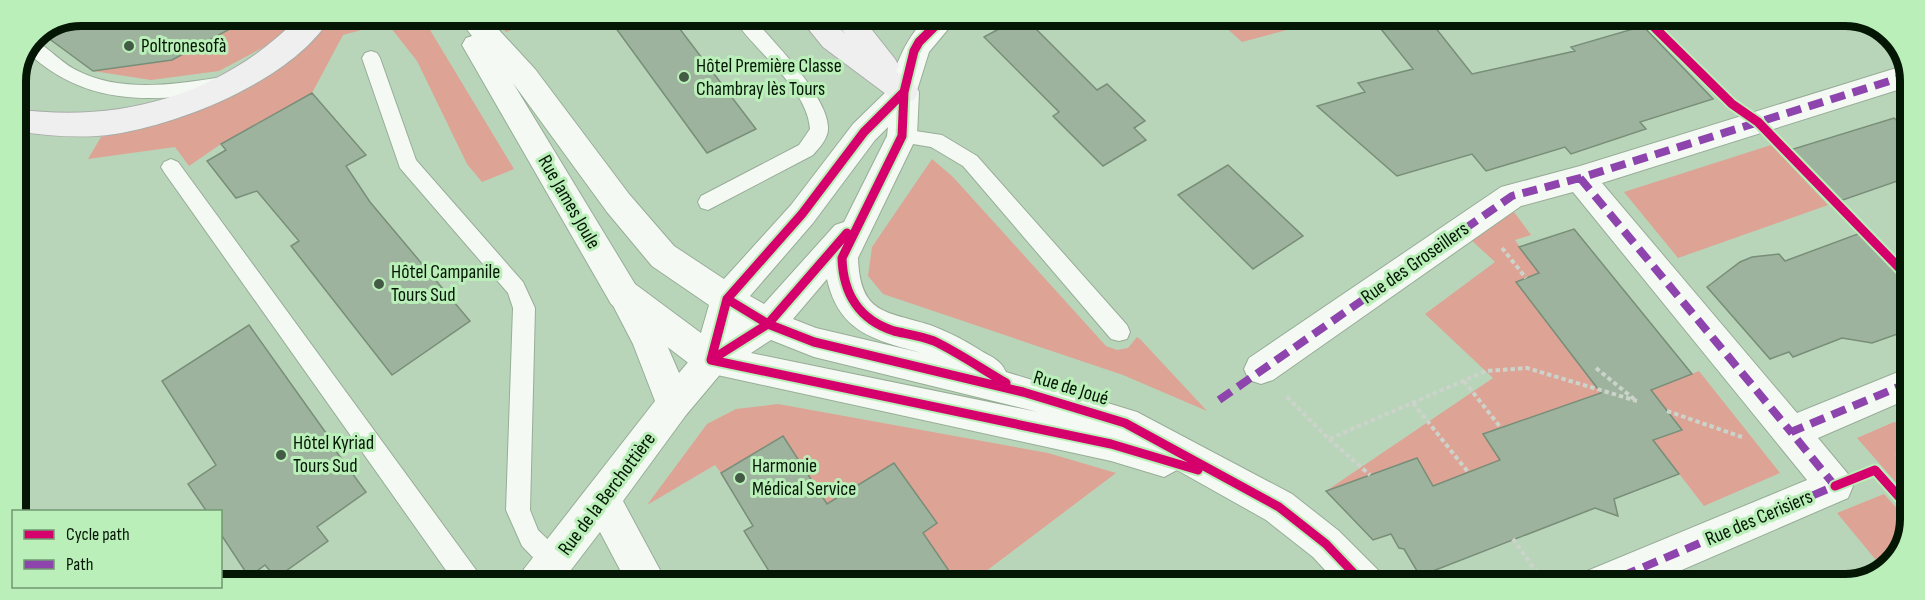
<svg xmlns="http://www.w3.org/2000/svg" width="1925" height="600" font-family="'Sofia Sans Condensed',sans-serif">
<rect width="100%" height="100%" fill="#b9d5b9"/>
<path fill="#dda394" d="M253 15H300L277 40 219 71 151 80 93 71 172 60Z
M334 15H421L514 169 482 182 467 164 417 61 387 23 343 35 312 93 221 144 189 166 175 147 88 159 101 137 183 113 252 79 324 28Z
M494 16H548L506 32Z
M1213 16 1335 17 1242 42Z
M1771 145 1828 205 1678 258 1624 192Z
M932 159 953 177 1106 346 1117 350 1128 348 1137 337 1141 340 1207 411 1123 375 883 294 868 276 872 247Z
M1514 212 1531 235 1515 240 1529 260 1549 271 1516 282 1585 372 1618 361 1641 407 1484 434 1507 470 1491 476 1484 466 1452 479 1439 495 1417 459 1326 491 1493 378 1425 314 1495 262 1470 239Z
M1699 371 1780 473 1704 506 1653 440 1682 430 1651 390Z
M778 404 1048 453 1116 473 969 584H958L923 533 937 523 894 463 827 504 782 436 721 473 715 465 647 505 707 424 736 409Z
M1894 422 1908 427V449L1895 454 1908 468V496L1857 438Z
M1884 494 1908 521V537L1885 571 1837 513Z"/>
<path fill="#9db39d" stroke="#788e78" stroke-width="1.5" d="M80 15H256L172 60 93 71 40 32Z
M607 16H670L756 129 707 153Z
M1023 16 1097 90 1107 84 1145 121 1134 128 1146 140 1103 166 1053 116 1059 112 984 37Z
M1379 17H1427L1472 74 1575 51 1571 47 1643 26 1713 99 1640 122 1646 129 1571 154 1565 147 1486 171 1472 154 1397 176 1317 106 1365 92 1358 83 1413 69 1381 29 1387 27Z
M312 93 366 155 346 166 370 202 470 321 392 375 291 246 299 241 257 191 236 198 207 161 226 150 221 144Z
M1894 118 1910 132 1909 177 1840 201 1790 150Z
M1228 165 1303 236 1253 269 1178 195Z
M1574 229 1692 374 1651 390 1682 430 1653 440 1679 474 1614 499 1618 516 1595 508 1420 576 1404 549 1399 548 1391 534 1373 540 1326 491 1417 458 1433 486 1500 460 1483 434 1601 393 1516 282 1539 273 1519 247Z
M1863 232 1909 280V330L1872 343 1842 338 1793 357 1789 352 1770 359 1707 287 1740 262 1752 257 1779 254 1785 261Z
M249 325 326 433 324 435 366 492 317 527 328 541 276 578 265 565 249 577 220 533V512H207L188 484 216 465 162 381Z
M783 436 827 504 894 463 937 523 923 533 958 584H777L744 531 753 526 721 473Z"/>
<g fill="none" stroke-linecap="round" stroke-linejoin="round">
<defs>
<path id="lane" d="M732 16H751C772 40 827 95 828 127 829 138 819 148 813 155L708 210 701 208 698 202 701 196 799 145 810 129C807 86 753 51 732 16Z
M32 39C45 44 62 64 78 71 119 92 172 85 216 78L223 80 225 85 223 90 216 92C145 103 83 104 27 52Z
M371 51 377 53 380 58 416 160 523 282 535 308 530 510 538 530 563 554 566 562 563 570 554 574 545 570 522 546 506 510 513 308 508 293 400 168 362 58 365 53Z
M902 129 942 135 977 156 1127 325 1130 332 1127 339 1119 341 1111 339 963 166 931 147 895 141 892 136 895 131Z
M171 159 178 162 479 574 482 583H455L164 172 161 167 164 162Z"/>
<path id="street" d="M928 16H959L929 52 914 100 904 103 894 100 889 92C896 62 906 38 928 16Z
M1906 65 1910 76V86L1602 183 1797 413 1908 368V399L1818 438 1848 474 1853 486 1848 498 1647 585H1582L1587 571 1807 480 1573 192 1521 206 1273 380 1261 384 1249 380 1244 369 1249 358 1501 187 1580 166Z
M623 280 635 284 660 329 679 373 699 349 711 345 723 349 728 360 723 371 686 415 623 501 667 583H627L600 532 561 583H519L524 569 655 401 633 344 607 294 611 284Z"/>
<path id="secondary" d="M456 15 486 16 535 69 629 194 674 246 724 279 791 205 853 124 894 84 904 81 914 84 919 92 917 136 858 258C860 315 886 311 930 325 949 332 966 341 983 352 994 358 1001 361 1006 372L1137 412 1292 494 1339 531 1378 570 1383 584H1338L1313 557 1266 520 1177 470 1164 477 1111 461 699 371 611 304 462 45 466 38 472 36ZM513 83 607 212 652 266 709 305 701 333 635 284ZM888 127 887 136 844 222 835 225 764 304 750 296 813 223 875 140ZM827 279C839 333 875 340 922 353L816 328 793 319ZM771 340 814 357 1038 412 751 353Z"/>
<path id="primary" d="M301 15H332C296 78 184 123 115 134 82 139 49 136 15 131V109C122 124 225 94 301 15Z
M798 16H828L845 34 832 16H861L895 59 899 66 896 71 914 84 919 92 914 100 904 103 894 100 823 47Z"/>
</defs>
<use href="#lane" stroke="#97ad97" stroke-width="2"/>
<use href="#street" stroke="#97ad97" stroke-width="2"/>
<use href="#secondary" stroke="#97ad97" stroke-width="2"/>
<use href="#primary" stroke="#a6ada7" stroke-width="2"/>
<path stroke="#cbd3cb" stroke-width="4" stroke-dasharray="4.5 3" stroke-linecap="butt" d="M1502 248 1526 278
M1596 368 1634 399
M1464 381 1501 428
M1287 397 1329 439 1486 371 1527 368 1637 401
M1413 403 1468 472
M1667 411 1742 437
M1329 439 1370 475
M1513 539 1546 585"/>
<use href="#lane" fill="#f4f9f4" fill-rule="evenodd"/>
<use href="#street" fill="#f4f9f4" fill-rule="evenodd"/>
<use href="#secondary" fill="#f4f9f4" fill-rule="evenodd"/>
<use href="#primary" fill="#efefef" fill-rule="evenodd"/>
<path stroke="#8e44ad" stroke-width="8" stroke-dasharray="15 8" stroke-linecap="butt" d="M1580 178 1791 432
M1219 400 1512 196 1580 178 1909 75
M1601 585 1835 486 1791 432 1908 383"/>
<defs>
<path id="cycleway" d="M945 16 919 42 914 51 904 92 902 136 842 258C843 293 859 320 894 331 907 334 921 336 934 341 959 353 982 369 1006 383
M1644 17 1732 104 1758 122 1909 278
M727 299 768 324 814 342 1023 392 1125 423 1279 507 1326 544 1364 584
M711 360 1111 444 1198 470
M711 360 727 299 802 214 864 132 904 92
M711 360 768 324 847 233
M1835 486 1875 470 1908 507"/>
</defs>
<use href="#cycleway" stroke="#bbefb9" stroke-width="13"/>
<use href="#cycleway" stroke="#d6006c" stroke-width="9"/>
</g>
<g fill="#435a44" stroke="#bbefb9" stroke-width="2">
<circle cx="129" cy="46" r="6"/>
<circle cx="684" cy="77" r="6"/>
<circle cx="379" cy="284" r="6"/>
<circle cx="281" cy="455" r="6"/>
<circle cx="740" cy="478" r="6"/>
</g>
<g text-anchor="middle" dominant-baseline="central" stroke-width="6" stroke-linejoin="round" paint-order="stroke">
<g font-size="20" fill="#041705" stroke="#bbefb9" text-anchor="start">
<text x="141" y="46">Poltronesofà</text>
<text x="696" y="66">Hôtel Première Classe<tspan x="696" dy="23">Chambray lès Tours</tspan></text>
<text x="391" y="272">Hôtel Campanile<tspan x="391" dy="23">Tours Sud</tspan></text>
<text x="293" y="443">Hôtel Kyriad<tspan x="293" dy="23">Tours Sud</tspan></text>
<text x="752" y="466">Harmonie<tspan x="752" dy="23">Médical Service</tspan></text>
</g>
<g font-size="20" fill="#041705" stroke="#bbefb9">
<text transform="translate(569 202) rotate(60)">Rue James Joule</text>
<text transform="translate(1415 263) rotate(-35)">Rue des Groseillers</text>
<text transform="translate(1071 388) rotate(17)">Rue de Joué</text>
<text transform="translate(607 494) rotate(-53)">Rue de la Berchottière</text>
<text transform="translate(1759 518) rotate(-23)">Rue des Cerisiers</text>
</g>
</g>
<path d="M0 0H1925V600H0ZM81 26H1845A55 55 0 0 1 1900 81V519A55 55 0 0 1 1845 574H81A55 55 0 0 1 26 519V81A55 55 0 0 1 81 26Z" fill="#bbefb9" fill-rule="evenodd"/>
<path fill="none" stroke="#041705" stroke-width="8" d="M81 26H1845A55 55 0 0 1 1900 81V519A55 55 0 0 1 1845 574H81A55 55 0 0 1 26 519V81A55 55 0 0 1 81 26Z"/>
<rect x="12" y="510" width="210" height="78" fill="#bbefb9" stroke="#729971" stroke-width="1.5"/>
<rect x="24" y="530" width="30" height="9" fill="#d6006c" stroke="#729971" stroke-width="1.5"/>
<text x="66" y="540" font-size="18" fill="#041705">Cycle path</text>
<rect x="24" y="560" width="30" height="9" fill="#8e44ad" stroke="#729971" stroke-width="1.5"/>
<text x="66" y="570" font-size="18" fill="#041705">Path</text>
</svg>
